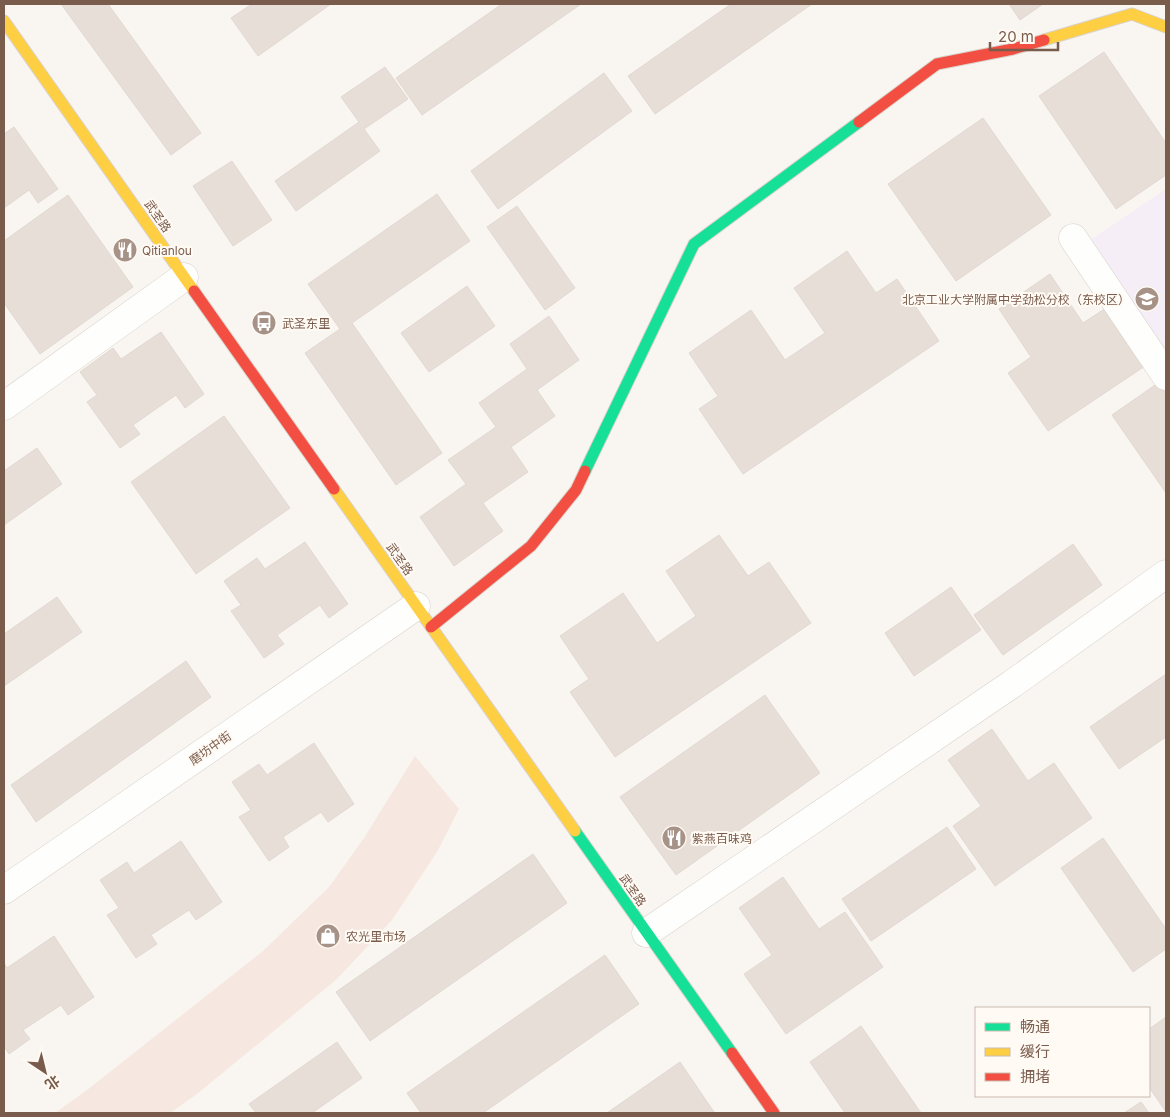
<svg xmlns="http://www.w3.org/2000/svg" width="1170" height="1117" font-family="Inter,'Noto Sans SC',sans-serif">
<rect width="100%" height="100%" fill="#f9f5f0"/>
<path fill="#f6e8e1" d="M415 756 459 809 437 852 392 920 337 979 197 1094 170 1113H55L87 1090 263 951 329 887 364 838Z"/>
<path fill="#f6eef6" d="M1166 189V357L1089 241Z"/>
<path fill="#e6ded7" stroke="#e2d8d2" d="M61 4H108L201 133 171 155Z
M252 4H331L258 56 231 18Z
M502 4H581L422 115 396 78Z
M731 4H812L655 114 628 76Z
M1009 4H1043L1020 20Z
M1104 52 1166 143V175L1116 209 1039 96Z
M385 67 408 99 364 129 380 151 296 211 275 181 359 122 341 97Z
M604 73 632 111 498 209 471 171Z
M983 118 1051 215 956 281 888 184Z
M14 127 58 189 38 203 29 190 4 208V134Z
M232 161 272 220 233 246 193 186Z
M437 194 470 241 352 323 442 453 396 485 305 353 340 329 308 284Z
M68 195 133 287 40 354 4 303V241Z
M517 206 575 288 545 310 487 227Z
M847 251 876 293 897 279 939 341 743 474 699 409 718 396 689 353 751 310 785 360 825 333 794 288Z
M1050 274 1083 323 1106 308 1145 366 1048 431 1008 373 1031 357 999 309Z
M467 286 495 326 429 372 401 333Z
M549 316 579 360 537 390 555 416 511 447 528 472 483 503 503 531 454 566 420 517 466 484 448 460 496 427 479 403 527 369 510 344Z
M161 332 204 394 185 408 176 395 133 425 140 434 120 448 87 402 97 395 80 372 113 348 121 359Z
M1158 383 1166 394V493L1112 415Z
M224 416 290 508 196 574 131 482Z
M37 448 62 484 4 525V471Z
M719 535 748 576 769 562 811 623 615 757 570 692 589 679 560 636 623 593 657 643 696 616 666 571Z
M305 542 348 604 329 618 320 605 277 635 284 644 264 658 231 611 241 605 224 581 257 558 265 569Z
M1073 544 1102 585 1003 655 974 615Z
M951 587 981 630 914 676 885 633Z
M57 597 82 632 4 686V634Z
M186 661 211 697 36 822 11 785Z
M1166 674V737L1119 769 1090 727Z
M765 695 820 773 676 875 620 797Z
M992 729 1028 781 1054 763 1092 818 995 886 953 826 981 806 948 760Z
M314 743 354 804 328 822 321 812 283 837 289 847 269 861 239 817 251 810 232 782 259 764 267 775Z
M947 827 976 869 871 941 842 899Z
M1103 838 1166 929V949L1133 972 1061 868Z
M181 841 222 902 196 920 189 910 151 935 157 944 136 958 107 915 119 908 100 880 127 862 134 873Z
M533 854 567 903 370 1041 336 992Z
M783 877 819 929 845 912 883 967 786 1034 744 974 772 955 739 908Z
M54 936 94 997 68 1015 61 1005 23 1030 30 1039 9 1054 4 1046V963L7 968Z
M605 955 639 1004 483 1113H421L407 1093Z
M1166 1017V1112L1149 1087V1029Z
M861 1026 921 1113H845L810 1062Z
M337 1042 362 1078 312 1113H256L249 1104Z
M680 1062 714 1112 712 1113H607Z
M1141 1102 1149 1113H1124Z"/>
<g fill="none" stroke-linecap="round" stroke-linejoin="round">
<defs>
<path id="street" d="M1073 238 1166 376
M4 406 184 277
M4 890 416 606
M646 933 1012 684 1166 574"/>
<path id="fast" d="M585 471 694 244 859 122
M575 831 732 1053"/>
<path id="slow" d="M4 21 194 291
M1044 40 1132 14 1166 27
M334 489 575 831"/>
<path id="jam" d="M859 122 937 64 1013 49 1044 40
M194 291 334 489
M431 627 531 546 576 490 585 471
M732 1053 774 1113"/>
</defs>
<use href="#street" stroke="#d7d1cb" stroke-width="29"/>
<use href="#fast" stroke="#d9d2cb" stroke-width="13"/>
<use href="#slow" stroke="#d9d2cb" stroke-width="13"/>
<use href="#jam" stroke="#d9d2cb" stroke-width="13"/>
<use href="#street" stroke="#fefefd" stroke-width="28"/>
<use href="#fast" stroke="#16e098" stroke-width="11"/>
<use href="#slow" stroke="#ffcf43" stroke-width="11"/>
<use href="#jam" stroke="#f24e42" stroke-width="11"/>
</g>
<defs>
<symbol id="restaurant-disc" viewBox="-11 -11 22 22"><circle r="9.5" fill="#a69286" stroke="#fffaf3"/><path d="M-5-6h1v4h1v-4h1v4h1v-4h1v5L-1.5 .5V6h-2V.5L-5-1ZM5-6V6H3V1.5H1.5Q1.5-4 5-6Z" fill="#fff"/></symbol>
<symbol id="school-disc" viewBox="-11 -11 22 22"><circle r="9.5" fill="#a69286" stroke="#fffaf3"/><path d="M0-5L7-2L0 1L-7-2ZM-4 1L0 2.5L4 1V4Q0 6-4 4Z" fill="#fff"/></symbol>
<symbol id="bus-disc" viewBox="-11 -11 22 22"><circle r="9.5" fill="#a69286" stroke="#fffaf3"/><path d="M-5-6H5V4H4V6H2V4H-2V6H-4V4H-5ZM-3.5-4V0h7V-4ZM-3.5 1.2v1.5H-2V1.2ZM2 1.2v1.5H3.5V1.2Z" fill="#fff"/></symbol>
<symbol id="shop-disc" viewBox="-11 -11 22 22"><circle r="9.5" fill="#a69286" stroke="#fffaf3"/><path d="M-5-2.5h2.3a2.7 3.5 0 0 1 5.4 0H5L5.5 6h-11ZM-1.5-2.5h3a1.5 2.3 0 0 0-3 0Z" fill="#fff"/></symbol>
</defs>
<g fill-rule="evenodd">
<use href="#restaurant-disc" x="111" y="236" width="28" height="28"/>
<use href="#school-disc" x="1133" y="285" width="28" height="28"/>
<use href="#bus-disc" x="250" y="309" width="28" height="28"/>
<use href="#restaurant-disc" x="660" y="824" width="28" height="28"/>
<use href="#shop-disc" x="314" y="922" width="28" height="28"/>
</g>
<g text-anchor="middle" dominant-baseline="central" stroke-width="4" stroke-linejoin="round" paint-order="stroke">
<g font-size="12" fill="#7a5c4d" stroke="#fffaf3">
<text transform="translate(158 216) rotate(55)">武圣路</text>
<text transform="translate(400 559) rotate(55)">武圣路</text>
<text transform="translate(210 748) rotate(-35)">磨坊中街</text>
<text transform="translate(633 890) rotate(55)">武圣路</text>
</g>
<g font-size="12" fill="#7a5c4d" stroke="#fffaf3" text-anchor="start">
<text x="142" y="250">Qitianlou</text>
<text x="1130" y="299" text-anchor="end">北京工业大学附属中学劲松分校（东校区）</text>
<text x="282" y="323">武圣东里</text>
<text x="692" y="838">紫燕百味鸡</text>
<text x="346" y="936">农光里市场</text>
</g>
</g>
<rect width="1170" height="1117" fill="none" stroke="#7a5c4d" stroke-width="10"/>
<rect x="975" y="1007" width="175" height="90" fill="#fffaf3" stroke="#cabbb1"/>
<rect x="985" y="1023" width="25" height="8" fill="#16e098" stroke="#cabbb1"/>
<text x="1020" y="1032" font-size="15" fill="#7a5c4d">畅通</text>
<rect x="985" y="1048" width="25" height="8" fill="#ffcf43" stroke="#cabbb1"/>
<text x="1020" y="1057" font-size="15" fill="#7a5c4d">缓行</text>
<rect x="985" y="1073" width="25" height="8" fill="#f24e42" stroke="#cabbb1"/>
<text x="1020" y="1082" font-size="15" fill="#7a5c4d">拥堵</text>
<g transform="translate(45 1072) rotate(145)" stroke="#fffaf3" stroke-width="4" paint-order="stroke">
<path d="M0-4L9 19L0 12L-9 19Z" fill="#7a5c4d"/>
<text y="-8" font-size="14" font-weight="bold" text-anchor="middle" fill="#7a5c4d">北</text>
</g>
<path d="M990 42v8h68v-8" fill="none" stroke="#7a5c4d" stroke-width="2.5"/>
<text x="998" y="42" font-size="15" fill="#7a5c4d" stroke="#fffaf3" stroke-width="4" paint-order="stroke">20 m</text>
</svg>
